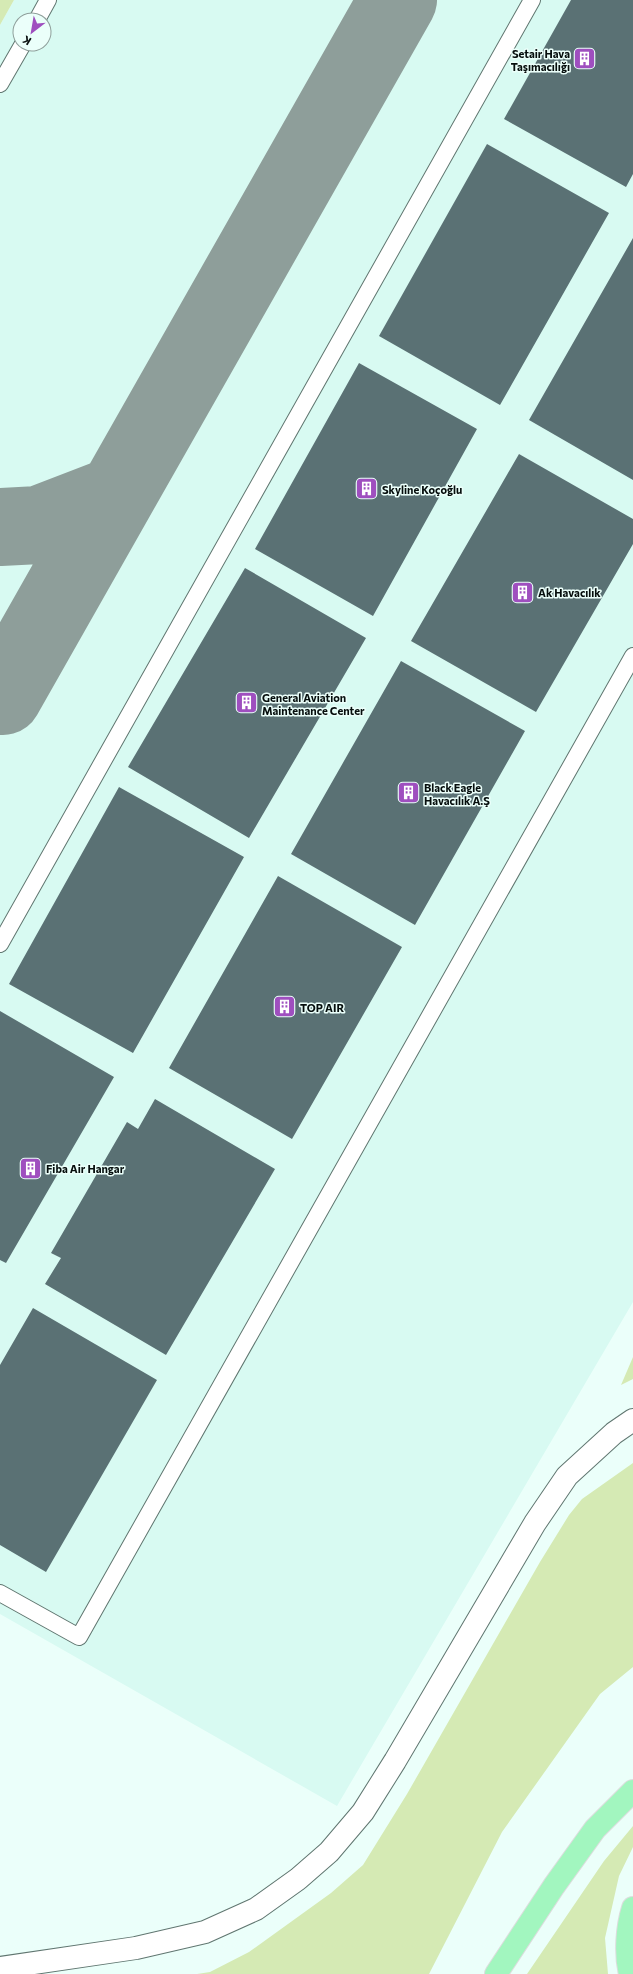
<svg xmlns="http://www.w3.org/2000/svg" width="633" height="1974" font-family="Commissioner,sans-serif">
<rect width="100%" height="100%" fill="#ebfffa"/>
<path fill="#d8faf2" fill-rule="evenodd" d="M14 0H633V1302L337 1806 0 1614V25ZM20 20H44V44H20Z"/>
<path fill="#d5eab4" d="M0 0H14L0 25Z
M633 1357V1379L621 1385Z
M633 1463V1667L600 1694 502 1832 429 1974H197L210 1972 249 1952 331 1893 363 1865 407 1794 540 1562 569 1515 582 1499Z
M633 1826V1847L619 1876 605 1938 608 1974H527L604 1861Z"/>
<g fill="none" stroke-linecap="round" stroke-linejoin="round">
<path stroke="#8e9e9a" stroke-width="78" d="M0 527 39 525 117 495 398 0
M3 696 117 495"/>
</g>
<path fill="#5a7174" d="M571 0H633V174L626 187 504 119Z
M487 144 609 213 500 405 379 336Z
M633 238V480L529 420Z
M359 363 477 429 373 616 255 549Z
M519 454 633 519V544L536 712 411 641Z
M245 568 366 638 249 838 128 767Z
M401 661 525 731 415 925 291 854Z
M119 787 244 857 133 1053 9 984Z
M278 876 402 947 292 1139 169 1068Z
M0 1011 114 1077 6 1263 0 1260Z
M155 1099 275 1169 166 1355 45 1284 61 1258 51 1253 127 1122 138 1129Z
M33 1308 157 1380 46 1572 0 1545V1365Z"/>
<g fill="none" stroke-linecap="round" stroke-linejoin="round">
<defs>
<path id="service" d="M37 20 48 0
M0 84 23 44
M0 944 532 0
M0 1593 79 1637 633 656"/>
<path id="minor" d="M0 1968 136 1948 205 1932 256 1909 298 1879 329 1852 363 1812 395 1761 535 1523 567 1476 614 1433 633 1420"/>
<path id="primary" d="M496 1974 554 1886 595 1829 633 1791
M630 1974C625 1954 627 1927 633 1908"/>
</defs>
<use href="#service" stroke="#607670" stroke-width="18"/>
<use href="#minor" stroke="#607670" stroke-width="24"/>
<use href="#primary" stroke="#dcdddd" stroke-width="24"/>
<use href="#service" stroke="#fff" stroke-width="16"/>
<use href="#minor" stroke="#fff" stroke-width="22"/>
<use href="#primary" stroke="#a2f6bf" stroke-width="22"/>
</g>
<defs>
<symbol id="building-square" viewBox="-11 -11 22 22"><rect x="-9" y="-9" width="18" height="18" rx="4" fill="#9f4fbf" stroke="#ebfffa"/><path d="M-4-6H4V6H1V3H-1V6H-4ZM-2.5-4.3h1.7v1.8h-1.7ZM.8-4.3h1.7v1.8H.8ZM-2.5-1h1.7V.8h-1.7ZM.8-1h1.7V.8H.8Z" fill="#fff"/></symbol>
</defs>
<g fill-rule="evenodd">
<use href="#building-square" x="572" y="46" width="25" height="25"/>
<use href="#building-square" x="354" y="476" width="25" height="25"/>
<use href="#building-square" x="510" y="580" width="25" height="25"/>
<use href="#building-square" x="234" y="690" width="25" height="25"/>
<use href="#building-square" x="396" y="780" width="25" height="25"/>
<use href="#building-square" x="272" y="994" width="25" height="25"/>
<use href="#building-square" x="18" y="1156" width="25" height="25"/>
</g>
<g text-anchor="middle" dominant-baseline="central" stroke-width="3" stroke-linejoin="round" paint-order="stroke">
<g font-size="11" font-weight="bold" fill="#060e0d" stroke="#ebfffa" text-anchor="start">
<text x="570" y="53" text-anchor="end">Setair Hava<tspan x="570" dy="13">Taşımacılığı</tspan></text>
<text x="382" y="489">Skyline Koçoğlu</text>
<text x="538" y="592">Ak Havacılık</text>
<text x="262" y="697">General Aviation<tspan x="262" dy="13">Maintenance Center</tspan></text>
<text x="424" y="787">Black Eagle<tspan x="424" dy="13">Havacılık A.Ş</tspan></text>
<text x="300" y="1007">TOP AIR</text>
<text x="46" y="1168">Fiba Air Hangar</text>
</g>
</g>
<g transform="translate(32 32) rotate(211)"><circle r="19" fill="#ebfffa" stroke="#8f9f9b"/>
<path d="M0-3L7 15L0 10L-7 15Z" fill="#9f4fbf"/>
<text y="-6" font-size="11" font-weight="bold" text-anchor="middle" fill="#060e0d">K</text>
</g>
</svg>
